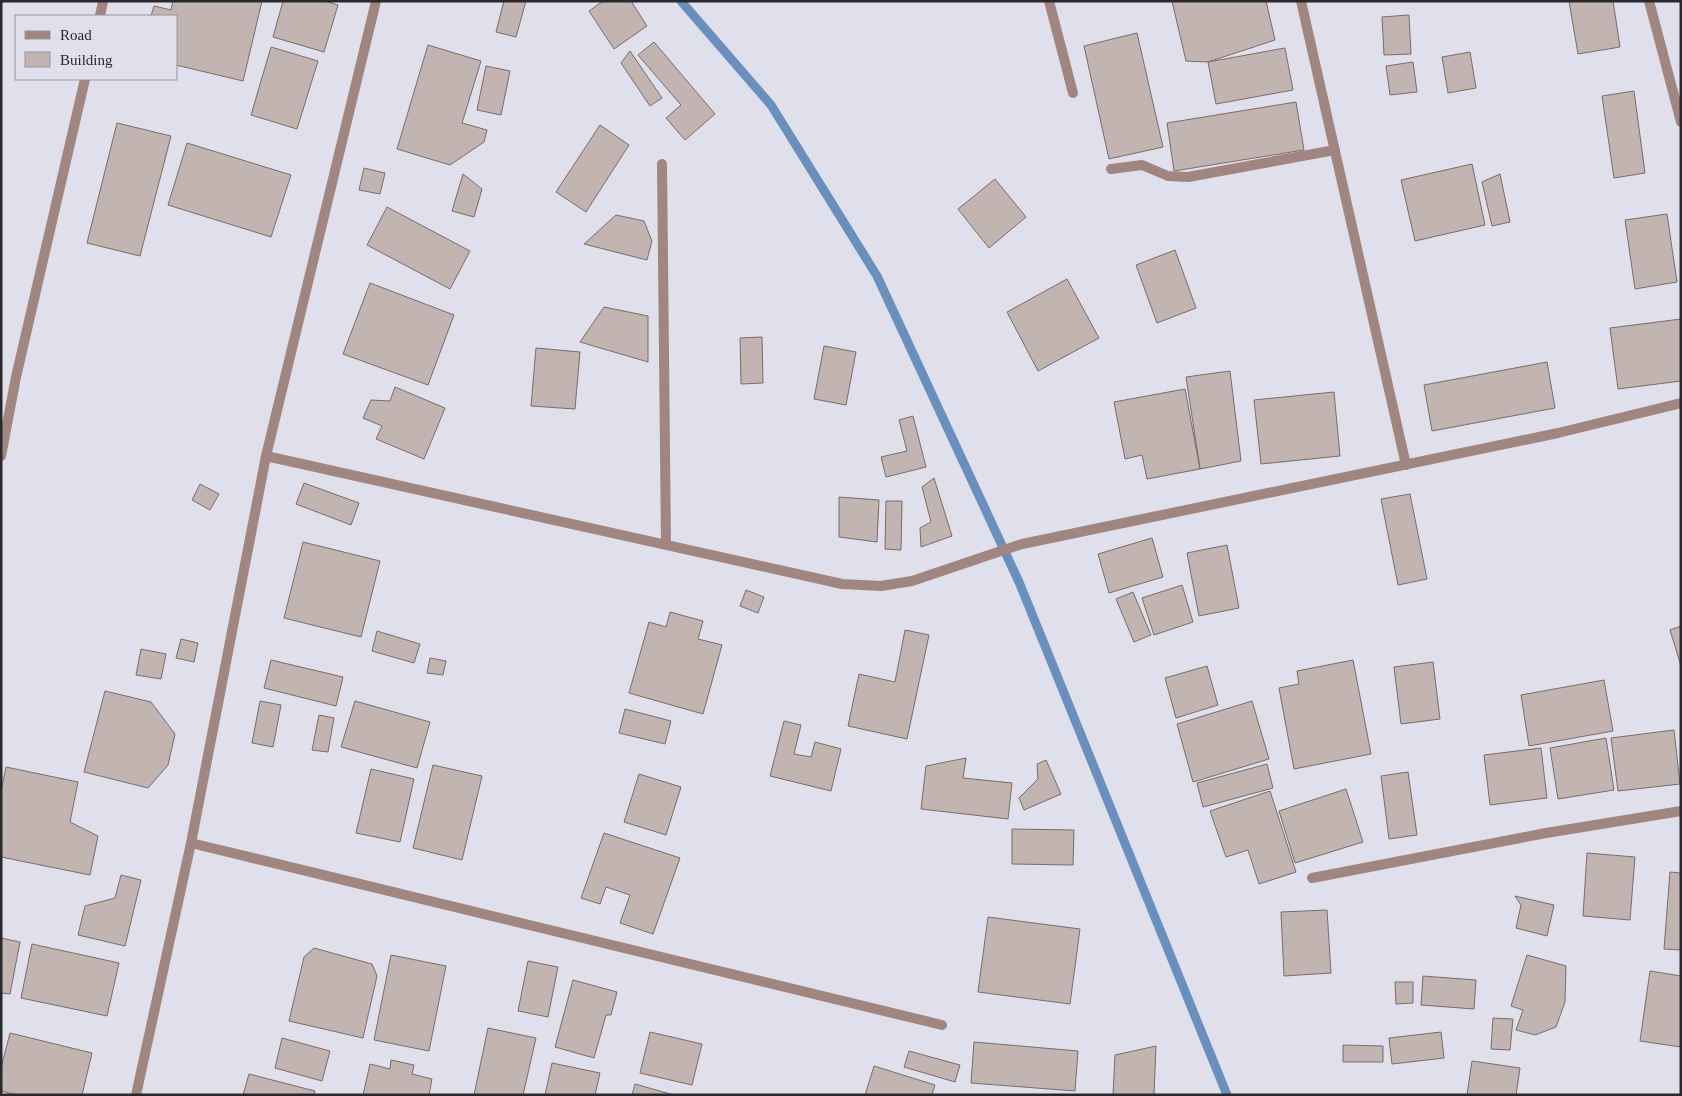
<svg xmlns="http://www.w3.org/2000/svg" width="1682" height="1096" font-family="Georgia,serif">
<rect width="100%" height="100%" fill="#dfe0ec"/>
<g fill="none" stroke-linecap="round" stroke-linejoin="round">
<path stroke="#6a8fbc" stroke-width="9" d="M681 1 771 105 877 276 1019 582 1227 1095"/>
</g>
<path fill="#c1b4b1" stroke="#796c69" d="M173 1H262L243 81 176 65V16H151L154 6 171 10Z
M283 1H325L338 5 324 52 273 37Z
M504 1H526L516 37 496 32Z
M603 1H631L647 26 614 49 589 11Z
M1172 1H1266L1275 40 1208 62 1186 61Z
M1569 1H1613L1620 47 1578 54Z
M1409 15 1411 54 1384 55 1382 17Z
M1137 33 1163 147 1109 159 1084 46Z
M654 42 715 114 685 140 666 118 681 105 638 55Z
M428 45 481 61 462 123 487 130 484 142 450 165 397 149Z
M271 47 318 61 297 129 251 115Z
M1285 48 1293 90 1216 104 1208 62Z
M630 51 662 98 650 106 621 63Z
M1470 52 1476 88 1448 93 1442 57Z
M1413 62 1417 92 1390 95 1386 66Z
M486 66 510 71 501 115 477 110Z
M1634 91 1645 173 1614 178 1602 96Z
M1296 102 1304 150 1174 171 1167 123Z
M117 123 171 136 140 256 87 243Z
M600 125 629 145 586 212 556 192Z
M187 143 291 175 271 237 168 205Z
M1472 164 1485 225 1415 241 1401 180Z
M364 168 385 173 380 194 359 190Z
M463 174 482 189 474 217 452 211Z
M1500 174 1510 222 1492 226 1482 182Z
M995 179 1026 217 989 248 958 209Z
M387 207 470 251 450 289 367 245Z
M1667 214 1677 282 1635 289 1625 220Z
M616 215 644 221 652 241 647 260 584 244Z
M1175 250 1196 308 1157 323 1136 265Z
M1067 279 1099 338 1038 371 1007 312Z
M370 283 454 315 428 385 343 354Z
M604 307 648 316V362L580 342Z
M1681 319V381L1618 389 1610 328Z
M762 337 763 383 741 384 740 338Z
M824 346 856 352 846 405 814 399Z
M536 348 580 352 575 409 531 406Z
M1547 362 1555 408 1432 431 1424 385Z
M1230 371 1241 461 1200 469 1186 377Z
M395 387 445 408 424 459 376 439 382 426 363 418 371 400 390 401Z
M1185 389 1200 469 1147 479 1142 455 1125 459 1114 402Z
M1334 392 1340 456 1261 464 1254 400Z
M913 416 926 467 886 477 881 457 907 451 899 420Z
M934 478 952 536 921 547 920 528 931 522 922 487Z
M304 483 359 503 351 525 296 504Z
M200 484 219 494 210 510 192 500Z
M1410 494 1427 579 1398 585 1381 499Z
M839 497 879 500 877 542 839 537Z
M886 501H902L901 550 885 549Z
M1152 538 1163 577 1109 593 1098 554Z
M303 542 380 561 361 637 284 618Z
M1227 545 1239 608 1199 616 1187 553Z
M1182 585 1193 622 1154 635 1142 598Z
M746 590 764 597 758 613 740 606Z
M1133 592 1151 635 1134 642 1116 599Z
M670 612 703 621 698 639 722 645 703 714 629 693 649 622 666 627Z
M1681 626V666L1670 630Z
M905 630 929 635 907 739 848 726 859 674 895 682Z
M377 631 420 644 414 663 372 651Z
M181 639 198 643 194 662 176 658Z
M141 649 166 654 161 679 136 675Z
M430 658 446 661 443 675 427 673Z
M271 660 343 677 336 706 264 688Z
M1353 660 1371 754 1294 769 1279 688 1299 684 1297 671Z
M1433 662 1440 719 1401 724 1394 667Z
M1207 666 1218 705 1176 718 1165 678Z
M1604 680 1613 731 1529 746 1521 695Z
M105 691 151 702 175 734 168 765 148 788 84 772Z
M260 701 281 705 273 747 252 743Z
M355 701 430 722 417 768 341 747Z
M1252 701 1269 759 1193 782 1177 724Z
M625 709 671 721 665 744 619 733Z
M319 715 334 718 328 752 312 750Z
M784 721 801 725 794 754 811 757 815 742 841 749 831 791 770 776Z
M1674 730 1680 784 1618 791 1611 738Z
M1606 738 1614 790 1558 799 1550 748Z
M1541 748 1547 798 1490 805 1484 755Z
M966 758 963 778 1012 783 1008 819 921 809 926 766Z
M1046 760 1061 794 1024 810 1019 798 1038 779 1037 764Z
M1267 764 1273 788 1203 807 1197 783Z
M433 765 482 776 462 860 413 848Z
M6 767 78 782 70 822 98 836 90 875 1 857V791Z
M371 769 414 779 400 842 356 833Z
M1408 772 1417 835 1389 839 1381 776Z
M639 774 681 787 666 835 624 822Z
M1346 789 1363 842 1295 863 1279 811Z
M1270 791 1296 872 1259 884 1248 850 1226 857 1210 811Z
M1012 829 1074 830 1073 865 1012 864Z
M604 833 680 858 653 934 620 923 630 895 606 887 600 904 581 898Z
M1587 853 1635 857 1630 920 1583 916Z
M1670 872 1681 873V950L1664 949Z
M121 875 141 880 125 946 78 935 85 906 115 898Z
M1515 896 1554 905 1547 936 1516 928 1521 905Z
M1327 910 1331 973 1284 976 1281 912Z
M988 917 1080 929 1070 1004 978 992Z
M1 938 20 942 10 994 1 993Z
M32 944 119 963 107 1016 21 998Z
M314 948 372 964 377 976 363 1038 289 1021 304 957Z
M391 955 446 966 429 1051 374 1040Z
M1527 955 1566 966 1565 1002 1556 1027 1535 1035 1516 1030 1523 1010 1511 1006Z
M528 961 558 967 548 1017 518 1011Z
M1650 971 1681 976V1047L1640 1041Z
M1423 976 1476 980 1474 1009 1421 1005Z
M573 980 617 992 611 1015H606L594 1058 555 1047Z
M1395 982H1413V1003L1396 1004Z
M1493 1018 1513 1019 1510 1050 1491 1049Z
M488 1028 536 1038 523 1095H474Z
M650 1032 702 1044 692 1085 640 1073Z
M1441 1032 1444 1058 1392 1064 1389 1038Z
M10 1033 92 1053 82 1095H17L1 1091V1068Z
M282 1038 330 1051 322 1081 275 1068Z
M974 1042 1078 1051 1075 1091 971 1083Z
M1343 1045 1383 1046V1062H1343Z
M1156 1046 1154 1095H1113L1115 1055Z
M909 1051 960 1065 955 1082 904 1067Z
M391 1060 414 1065 412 1074 432 1079 429 1095H363L370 1064 390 1069Z
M1472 1061 1520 1068 1516 1095H1467Z
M552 1063 600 1073 595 1095H545Z
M874 1066 935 1085 932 1095H865Z
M249 1074 315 1091 314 1095H243Z
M635 1084 674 1095H632Z"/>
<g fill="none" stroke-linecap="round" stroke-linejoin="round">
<path stroke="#a18580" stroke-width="10" d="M1049 1 1073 93
M1301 1 1406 465
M1649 1 1681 122
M100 16 103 1
M662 164 666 545
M1111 169 1142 165 1168 176 1188 177 1335 150
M1 456 16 377 85 79
M266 456 842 584 881 586 912 581 1022 544 1558 433 1681 403
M191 843 942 1025
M1312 878 1546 833 1681 811
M136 1095 191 843 266 456 376 1"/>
</g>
<rect width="1682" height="1096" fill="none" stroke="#28282d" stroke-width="5"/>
<rect x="15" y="15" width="162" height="65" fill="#dfe0ec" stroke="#9696a0"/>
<rect x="25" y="31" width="25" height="8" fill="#a18580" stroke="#9696a0"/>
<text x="60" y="40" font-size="15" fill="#28282d">Road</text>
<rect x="25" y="52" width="25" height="15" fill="#c1b4b1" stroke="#9696a0"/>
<text x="60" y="65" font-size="15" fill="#28282d">Building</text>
</svg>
